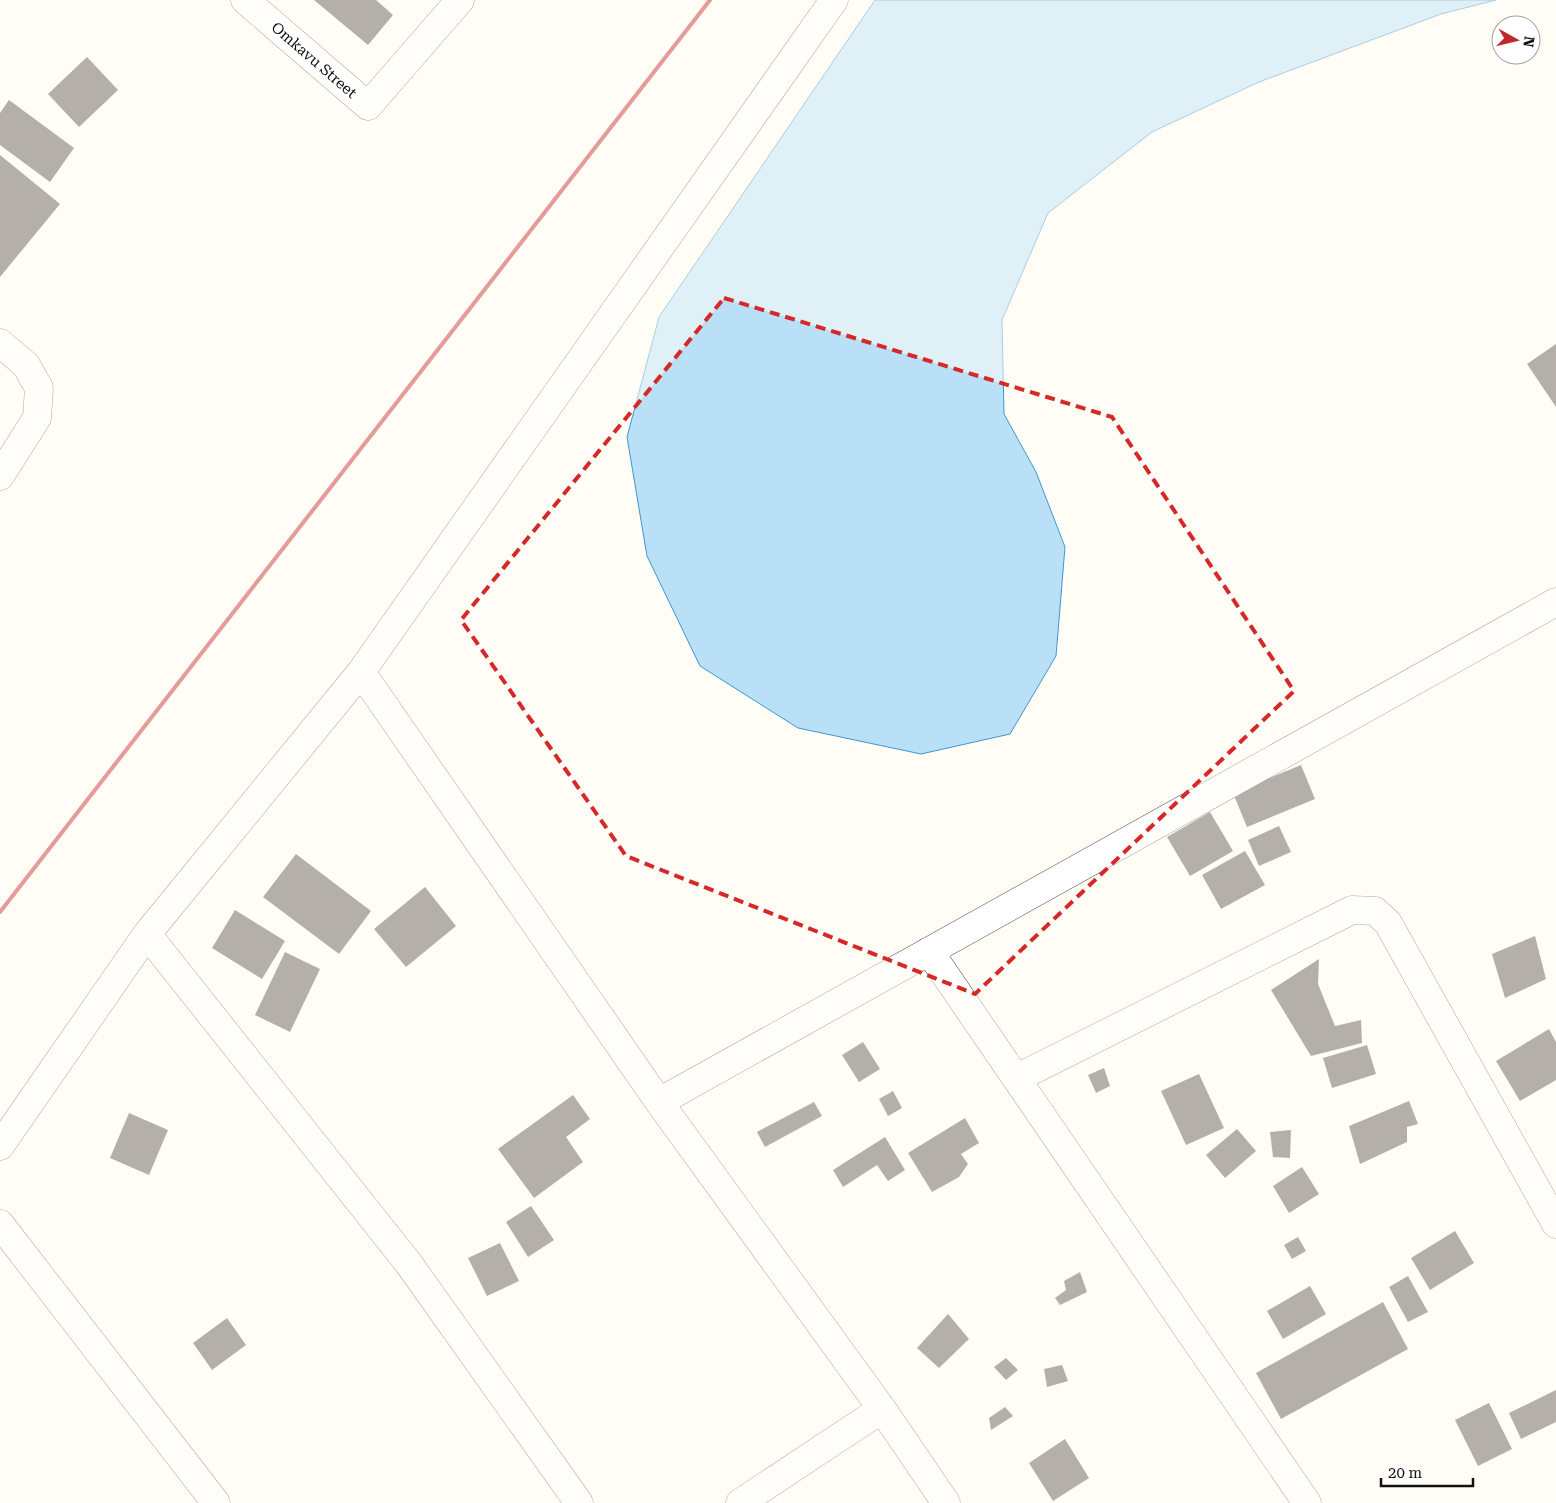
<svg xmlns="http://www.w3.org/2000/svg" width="1556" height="1503" font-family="'Roboto Serif',serif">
<rect width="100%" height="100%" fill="#fffdf5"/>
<path fill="#b9e0f7" stroke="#3f96cf" d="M875 0H1496L1441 14 1259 82 1152 132 1048 213 1002 320 1004 414 1036 472 1065 547 1056 656 1010 734 921 754 798 728 700 666 647 556 627 437 659 317Z"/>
<path fill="#5a524d" d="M314 0H376L393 15 368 45Z
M87 57 118 90 79 127 48 94Z
M9 100 74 148 50 182 0 145V113Z
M0 155 60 204 0 277Z
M1556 344V407L1527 364Z
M1301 765 1315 799 1247 827 1233 793Z
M1210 812 1233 851 1190 876 1167 837Z
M1279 826 1291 852 1259 866 1248 840Z
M1245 851 1265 885 1221 909 1202 875Z
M296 854 371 911 339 954 263 897Z
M425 887 456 926 406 967 374 929Z
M235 910 285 941 262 979 212 948Z
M1535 936 1546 979 1505 998 1492 954Z
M285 952 320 969 290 1032 255 1015Z
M1319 959 1318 984 1335 1026 1361 1020 1362 1043 1311 1056 1271 990Z
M1549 1029 1556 1042V1080L1520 1101 1496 1061Z
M863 1042 880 1069 859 1082 842 1055Z
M1367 1045 1376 1074 1332 1088 1323 1058Z
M1104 1068 1110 1086 1096 1093 1088 1075Z
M1199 1074 1224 1128 1186 1145 1161 1091Z
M893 1091 902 1108 888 1116 879 1099Z
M573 1095 590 1119 566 1137 583 1162 534 1198 498 1149Z
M1409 1101 1418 1124 1407 1127V1142L1360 1164 1349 1126Z
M814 1102 822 1116 765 1147 757 1132Z
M129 1113 168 1130 149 1175 110 1158Z
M965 1118 979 1143 961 1154 968 1164 959 1177 932 1192 908 1153Z
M1237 1129 1256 1151 1225 1178 1206 1155Z
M1291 1130 1290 1158 1273 1157 1270 1132Z
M885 1137 905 1170 888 1181 877 1165 843 1187 833 1170Z
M1302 1167 1319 1194 1289 1213 1273 1186Z
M531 1206 554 1240 528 1257 506 1222Z
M1455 1231 1474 1263 1430 1290 1411 1258Z
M1298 1237 1306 1251 1292 1259 1284 1245Z
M500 1243 519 1281 487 1296 468 1258Z
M1080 1272 1087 1292 1060 1305 1055 1298 1066 1290 1064 1281Z
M1408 1276 1428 1312 1408 1322 1389 1287Z
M1310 1286 1326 1314 1283 1339 1267 1311Z
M1383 1302 1408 1349 1281 1419 1256 1373Z
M948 1314 969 1339 939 1368 917 1348Z
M227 1318 246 1345 212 1370 193 1343Z
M1006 1358 1018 1370 1006 1380 994 1367Z
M1062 1365 1068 1381 1047 1387 1044 1369Z
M1556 1390V1422L1521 1439 1509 1413Z
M1489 1403 1512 1449 1478 1466 1455 1420Z
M1005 1407 1013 1416 991 1430 989 1418Z
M1065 1439 1089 1478 1053 1501 1029 1463Z"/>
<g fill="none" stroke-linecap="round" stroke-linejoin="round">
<defs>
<path id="minor" d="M245 0 368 106 460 0
M0 343 26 365 39 388 37 418 0 476
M361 672 659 1102 882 1409 946 1503
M147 934 409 1264 579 1503
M929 951 1307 1503
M1017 1078 1352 910 1375 911 1388 923 1556 1224
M659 1102 1556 602
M0 1146 147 934 361 672 834 0
M0 1224 216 1503
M740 1503 882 1409"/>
</defs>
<use href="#minor" stroke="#444" stroke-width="29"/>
<use href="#minor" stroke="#fff" stroke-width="28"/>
<path stroke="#c4262e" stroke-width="4" d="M0 912 710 0"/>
</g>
<path d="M0 0H1556V1503H0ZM724 298 1112 417 1294 691 975 994 626 856 461 620Z" fill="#fffdf5" fill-opacity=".55" fill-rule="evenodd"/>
<path fill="none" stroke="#d62828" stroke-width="4" stroke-dasharray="10 6" stroke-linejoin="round" d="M724 298 1112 417 1294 691 975 994 626 856 461 620Z"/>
<g text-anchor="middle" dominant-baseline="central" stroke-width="5" stroke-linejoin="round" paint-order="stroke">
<g font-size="15" fill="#111" stroke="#fff">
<text transform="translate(314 60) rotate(41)">Omkavu Street</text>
</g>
</g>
<g transform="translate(1516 40) rotate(98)"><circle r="24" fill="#ffffff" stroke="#a0a0a0"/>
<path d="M0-4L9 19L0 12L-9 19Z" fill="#c4262e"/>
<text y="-8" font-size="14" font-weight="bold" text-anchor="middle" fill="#111111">N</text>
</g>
<path d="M1381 1478v8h92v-8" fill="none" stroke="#111111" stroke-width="2.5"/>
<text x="1388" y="1478" font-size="15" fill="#111111" stroke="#ffffff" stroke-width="4" paint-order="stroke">20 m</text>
</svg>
